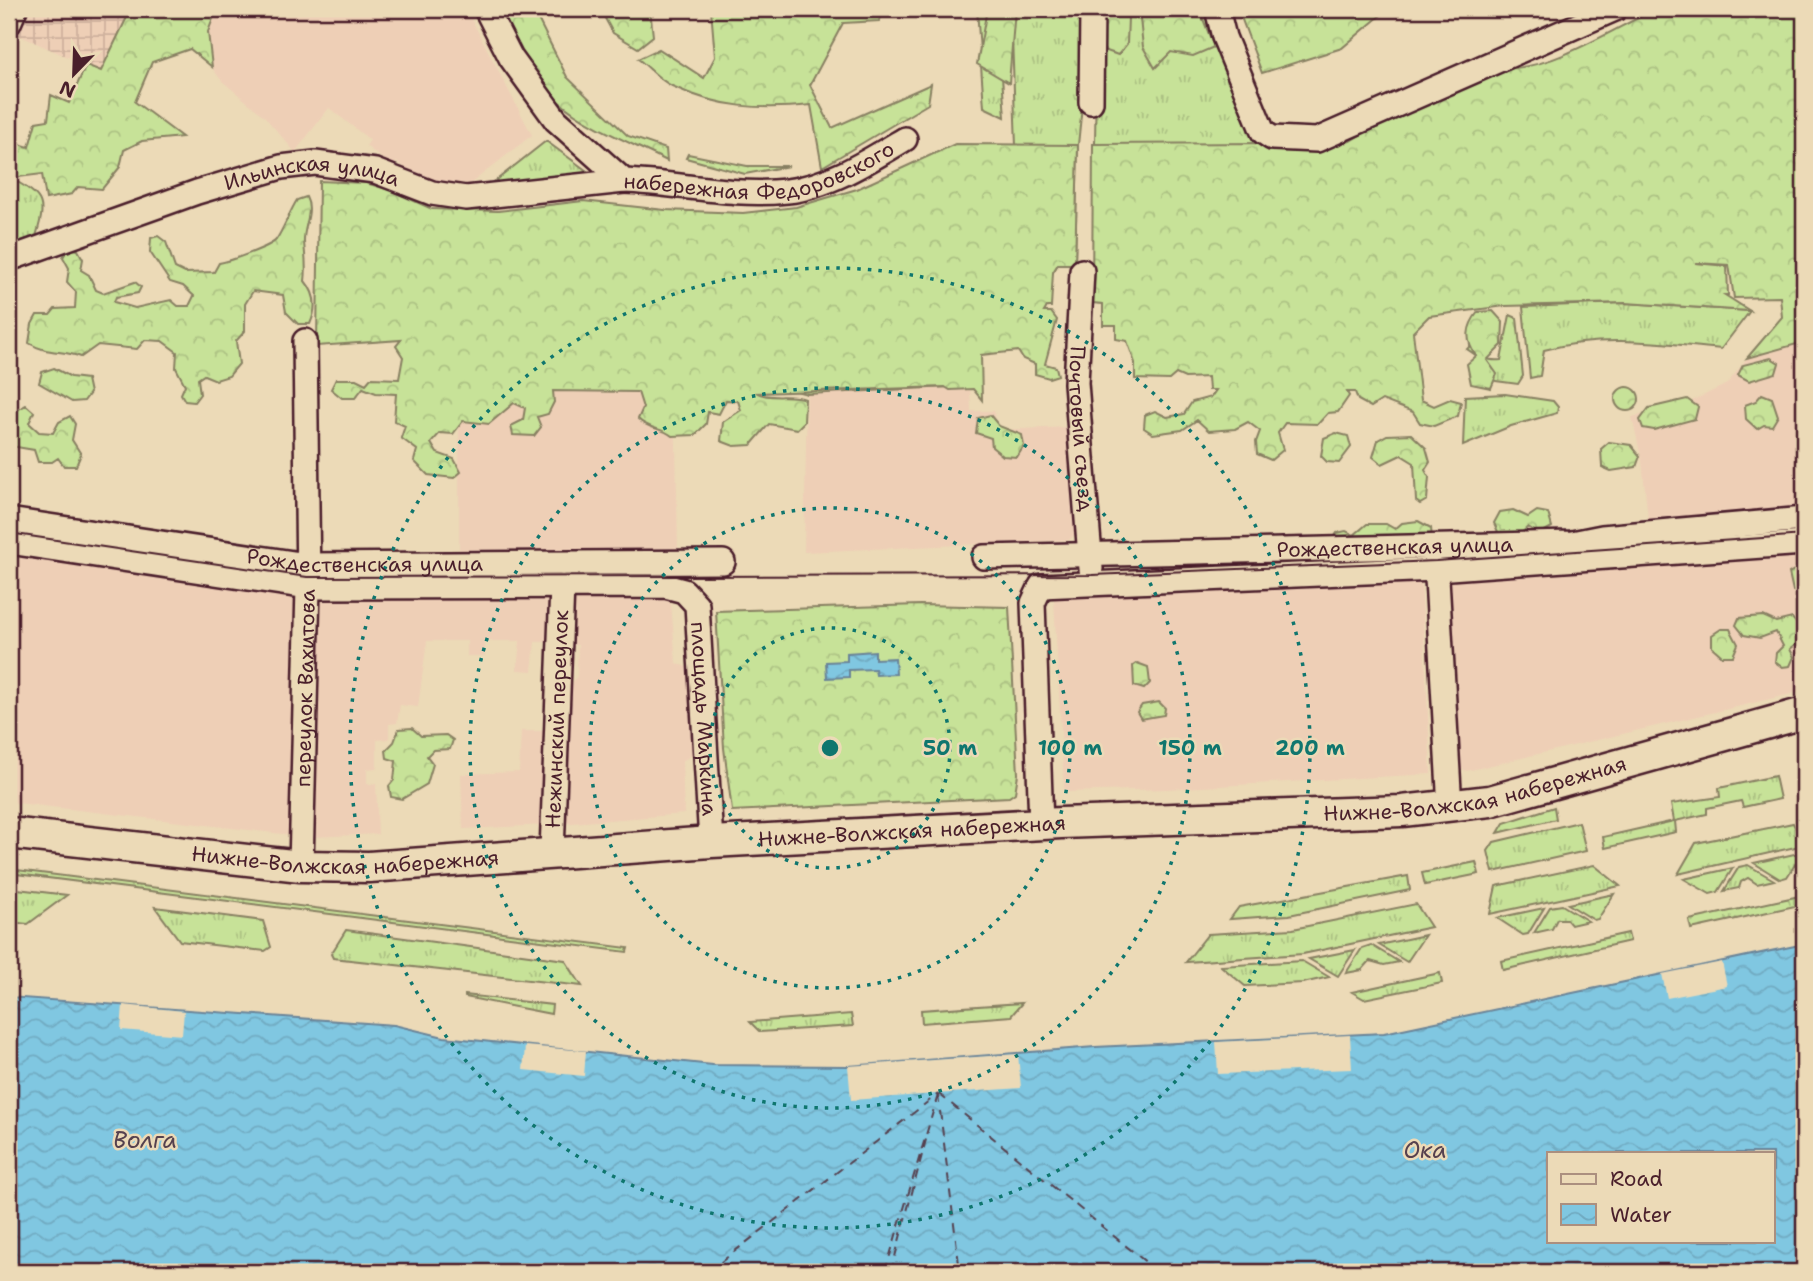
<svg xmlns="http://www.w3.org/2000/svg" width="1813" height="1281" font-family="'Shantell Sans',sans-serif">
<defs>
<pattern id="industrial-grid" width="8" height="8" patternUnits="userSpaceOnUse" patternTransform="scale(1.75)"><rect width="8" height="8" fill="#eecfb6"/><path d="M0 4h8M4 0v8" fill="none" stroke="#ceb19d"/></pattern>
<pattern id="grass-tufts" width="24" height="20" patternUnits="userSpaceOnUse" patternTransform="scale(1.75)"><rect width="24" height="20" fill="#c7e298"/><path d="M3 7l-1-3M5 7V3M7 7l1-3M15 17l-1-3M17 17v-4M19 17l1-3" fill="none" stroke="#acc183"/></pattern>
<pattern id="forest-crowns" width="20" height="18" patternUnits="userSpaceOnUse" patternTransform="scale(1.75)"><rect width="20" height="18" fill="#c7e298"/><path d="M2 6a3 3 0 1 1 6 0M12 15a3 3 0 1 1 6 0" fill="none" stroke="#acc183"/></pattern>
<pattern id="water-waves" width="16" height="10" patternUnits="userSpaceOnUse" patternTransform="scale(1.75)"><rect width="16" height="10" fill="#80c7e1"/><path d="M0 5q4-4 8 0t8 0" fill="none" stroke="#70aac1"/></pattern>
</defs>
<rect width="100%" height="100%" fill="#ecdab7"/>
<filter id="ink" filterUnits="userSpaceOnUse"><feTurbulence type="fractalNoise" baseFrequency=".0143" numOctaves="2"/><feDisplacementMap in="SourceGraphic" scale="14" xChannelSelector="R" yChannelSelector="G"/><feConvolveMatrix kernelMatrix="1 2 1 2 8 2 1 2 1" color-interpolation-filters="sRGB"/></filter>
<g filter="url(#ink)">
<path fill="#eecfb6" d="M213 9H466L532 135 470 184 433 181 410 171 397 162 393 167 366 146 370 140 329 108 295 152 264 116 222 81 212 68 208 32 214 16Z
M1804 342V513L1649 528 1642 461 1632 417 1686 404 1727 384 1747 358Z
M459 363 550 391 675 392 678 552 459 571Z
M970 386 971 411H994L995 430 1070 427 1075 534 1069 540 804 552 807 394Z
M1804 554V691L1467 771 1458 768 1448 582 1453 579 1671 566Z
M9 556 289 594 294 598 291 835 9 802Z
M1421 581 1431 774 1167 789 1067 792 1064 788 1054 599Z
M318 598H553L555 642H535L532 671 517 670 520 641H485V656H467V641H427L418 707 400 705 397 723 389 724V739L377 740V768L367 769V784H376L378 834 313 837Z
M665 598 671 604 676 663 691 669 696 753 682 761 684 814 559 824 569 689 577 676 578 645H567L573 599Z
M521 731H550L547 825 463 829 461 774 519 772Z"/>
<path fill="url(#industrial-grid)" d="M28 9H148L145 12 131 9 101 72 18 35Z"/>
<path fill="url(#grass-tufts)" stroke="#888062" stroke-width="2" d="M977 9H997L1005 117 984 107Z
M1011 9H1089L1088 47 1078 145 1075 264H1058L1049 279 1027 351 970 352V386L807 394 499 311 987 146H1016Z
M1097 9H1202L1265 143 1093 279Z
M546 141 598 179 489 186Z
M9 177C46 198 47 201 34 243L9 252Z
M1625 303 1750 311 1721 349C1660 343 1603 334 1544 350L1540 376 1530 378 1523 307Z
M1510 315 1517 318 1523 376 1518 384 1496 381 1480 358 1467 349 1472 344C1481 355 1485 362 1501 360Z
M1505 394 1553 401 1558 407 1557 413 1511 426 1463 446 1465 396Z
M1775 776 1780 799 1743 807 1741 801 1707 808V814L1675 821 1676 832 1605 848 1603 837 1674 821 1671 804 1720 797 1719 788Z
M1554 807 1556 819 1498 833 1504 823Z
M1579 822 1586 851 1493 872 1488 851 1494 842Z
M1793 823 1804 845 1678 874 1696 843Z
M1803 852 1787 877 1780 879 1754 863Z
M1476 862 1479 874 1425 885 1422 873Z
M1594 865 1620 886 1490 914 1496 886Z
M1748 865 1774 880 1757 884 1748 878 1741 882 1739 888 1724 891 1739 867Z
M1733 868 1718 892 1710 894 1684 879Z
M9 869 628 948 627 952 9 873Z
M1408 876 1410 890 1289 915 1230 919 1239 907Z
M9 888 67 895 28 924 9 922Z
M1614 894 1598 919 1594 920 1568 904Z
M1804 895V904L1691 929 1689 920Z
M1416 904 1431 927 1303 954 1186 962 1208 934 1293 929Z
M1562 905 1588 921 1571 925 1566 919H1557L1552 929 1534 933 1550 907Z
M155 907 263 921 271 947 265 951 180 941Z
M1544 908 1528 934 1523 935 1497 918Z
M346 930 565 960 582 986 333 958 331 954Z
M1628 933 1630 941 1503 970 1501 961Z
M1425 935 1407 962 1379 945Z
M1371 945 1399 962 1384 965 1370 961 1362 970 1346 973 1362 948Z
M1355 950 1338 976 1309 959Z
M1302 961 1329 977 1303 983 1245 986 1221 966Z
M1440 973 1442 983 1364 999 1352 992Z
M465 995 552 1005 551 1014 465 997Z
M1022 1003 1011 1016 922 1023 921 1010Z
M851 1014 853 1026 760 1032 750 1022Z"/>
<path fill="url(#forest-crowns)" stroke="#888062" stroke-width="2" d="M131 9 145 12 148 9H213L214 16 208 32 212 67 190 49 152 62 135 102 182 137 142 141 124 150 120 167 102 189 78 187 72 194 46 199 42 174 11 178 9 164 19 144 29 147 36 122 48 120 51 95 69 103 86 65 101 71Z
M501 9H533L567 77 628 136 666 149 667 161C632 143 588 127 558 101 532 79 513 39 501 9Z
M600 9H650L653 36 638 48 613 33Z
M711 9H884L879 21 843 23 810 85 832 128 931 84 928 104 822 167 811 105C761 110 719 108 672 86 660 81 649 67 638 59L659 49 704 78 715 57Z
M987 9H1015L1009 83 977 64Z
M1100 9H1120L1128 17 1127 44 1118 55 1101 49Z
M1139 9H1199L1214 47 1193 56 1171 52 1155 68 1143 47Z
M1238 9H1388L1342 48 1262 73Z
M1656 9H1804V342L1747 358 1782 317 1780 297 1734 298 1729 265 1695 263 1727 266 1728 295H1725L1750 311 1625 303 1505 306 1429 316 1413 332 1421 400 1434 406 1450 399 1461 402 1458 416 1434 426 1420 423 1413 412 1382 400 1371 407 1358 400 1355 392H1347L1349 396 1338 412 1328 413 1318 424 1285 423 1278 433 1283 450 1271 460 1257 454 1256 442 1260 431 1248 422 1235 429 1209 431 1197 420 1182 430 1153 434 1144 428 1145 415 1155 411 1167 417 1184 414 1192 402 1211 397 1216 390H1209L1208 377 1185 378 1176 374 1169 380 1135 379V363L1127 341 1116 339V325H1103V304L1092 303 1093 144 1265 143 1324 149 1350 141 1383 121 1511 68C1556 67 1615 28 1656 9Z
M955 144 1078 145 1075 264H1058L1053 272 1051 307H1047L1044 312H1051L1057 320 1045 364 1056 367 1058 375 1049 378 1035 374V364L1023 359 1018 351 981 355 982 400 973 389 950 390 945 387 758 393C771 400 790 393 805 399L804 422 797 429 769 424 751 445 734 446 721 441 723 422 741 410 738 401 726 400 719 414 708 412 706 424 695 435 672 436C661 427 649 430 638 419L643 408 638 392 553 391 554 402 548 414 537 417 541 427 534 436 513 435 511 426 523 420 525 408 514 403 489 424 463 421 453 434 440 433 431 443 437 453 454 459 461 472 454 478 428 475 414 461 417 450 401 438 405 426 394 421 396 394 376 393 363 388 355 398H342L331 389 336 379H356L366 384 371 378 399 379 403 357 396 346 401 340 317 346 319 181 366 183 390 190 432 209 498 211 583 201 665 210 743 213 796 207 857 189Z
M688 154 747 166H789L745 174 686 158Z
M306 197C314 212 303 227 304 242 305 256 307 267 305 281 316 294 317 309 310 324H298L286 312 283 295 253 291 245 304V331L236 341 239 364 229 376 216 380 204 375 198 379 200 394 194 402 185 401 181 394 185 385 176 368 177 352 162 341 145 340 137 349 98 345 81 357C63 350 46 354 29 343L32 324 37 315H50L55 309 75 308 76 292 67 282 69 268 63 257 69 248 78 250 83 259 81 270 89 275 96 290 103 293 135 282 141 287 138 293 116 297 114 302 135 308 171 300 178 306H189L194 296 183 286 170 282 150 252 151 238 158 236 166 242 175 268 185 273 214 272 219 263C230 261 270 247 276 240 283 230 290 211 297 200Z
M1493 311 1503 322 1502 345 1487 360 1497 374 1491 388 1471 384 1467 364 1476 356C1465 340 1466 327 1478 312Z
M1771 358 1779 363 1776 373 1749 381 1738 375 1743 365Z
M54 368 71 377 87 379 90 393 84 401 72 402 39 383 42 372Z
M1615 399a12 12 0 1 1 24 0a12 12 0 1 1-24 0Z
M1762 394 1772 398 1778 416 1772 426 1764 425 1757 429 1746 419 1745 405 1756 401Z
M1687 399 1698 407 1695 419 1654 430 1643 428 1640 420 1649 408Z
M26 405 34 412 29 423 39 432 53 433 59 422 70 416 75 424 72 440 81 454 76 466H64L58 458 52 462H38L34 450 11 446 9 449V415Z
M990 415 999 426 1022 435 1024 446 1017 457 1003 456 992 447 991 438 976 433 978 418Z
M1336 433 1348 436 1351 447 1339 463 1327 462 1321 456 1324 438Z
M1411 434 1426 448 1430 462 1425 470 1429 477 1427 500 1420 504 1416 501 1414 463 1401 455 1382 464 1373 457 1378 440 1387 435Z
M1609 442 1631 445 1640 456 1636 467 1611 471 1602 467 1601 449Z
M1513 510 1528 517 1537 511 1548 513 1552 527 1539 534 1528 527 1520 534H1499L1494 523 1500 512Z
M1418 521 1431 528 1432 539H1333L1337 533 1346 531 1354 535 1367 524H1386L1395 529 1402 523Z
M1799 567 1804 568V609L1801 603 1803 595 1793 591 1789 573Z
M920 605 1009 607 1018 774 1015 793 1009 797 732 811 724 748 716 611Z
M1763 616 1776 622 1792 618 1798 625 1797 644 1790 649 1794 657 1790 666 1782 667 1775 662 1776 653 1783 646 1776 632 1760 638 1744 635 1736 625 1739 618Z
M1721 629H1730L1738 644 1733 656H1722L1712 647V635Z
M1137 663 1148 667 1150 683 1144 689 1134 686 1133 666Z
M1159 702 1165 708 1164 715 1141 719 1137 712 1142 705Z
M412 728 421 736 446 735 453 740 450 749 433 750 427 756 433 764 427 784 402 799 391 797 389 786 394 780 396 761 387 758 386 750 394 742 399 729Z"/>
<path fill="url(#water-waves)" stroke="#6a8498" stroke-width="2" fill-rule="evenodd" d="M875 651V659L895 658 896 674 876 675 875 669 849 670V677L827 678 826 662 847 661V653Z
M1804 944V1272H9V997L394 1025 444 1037 713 1065 848 1066 1095 1047 1384 1033ZM1549 1153H1773V1241H1549Z"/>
<path fill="#ecdab7" d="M1722 962 1727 986 1667 998 1662 974Z
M123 1005 184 1011 182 1035 121 1030Z
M1350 1035 1352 1069 1218 1074 1216 1042Z
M525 1046 586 1051 584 1076 523 1070Z
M1018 1054 1021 1088 851 1100 848 1066Z"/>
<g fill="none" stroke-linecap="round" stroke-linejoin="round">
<path stroke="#55414f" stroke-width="2" stroke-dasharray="9 7" stroke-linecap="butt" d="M939 1094 1158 1272
M938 1095 960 1272
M708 1272 938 1094
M885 1272 938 1095
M891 1272 928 1132"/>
<defs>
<g id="minor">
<path id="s1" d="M486 9 511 58 556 120 624 181C679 183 732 197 787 191 828 187 870 160 905 139"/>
<path d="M1217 9 1224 37 1263 132 1272 138 1317 140 1615 9"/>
<path d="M9 23 15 9"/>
<path d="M1091 102 1092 9"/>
<path id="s2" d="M9 259 197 192 281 167 315 163 375 171 432 193 466 198 624 181"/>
<path id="s3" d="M1082 271 1076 383 1091 569"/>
<path id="s4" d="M9 520 307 565 723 562"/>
<path id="s5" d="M9 542 308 587 665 586 684 591 697 605 711 842"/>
<path id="s6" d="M984 557 1572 543 1602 537 1804 519"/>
<path d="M1436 561 1450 808"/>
<path d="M1041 824 1033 603 1041 586 1436 569 1804 543"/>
<path id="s7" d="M552 852 562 586"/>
<path id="s8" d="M301 866 308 587 305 341"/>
</g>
<g id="major">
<path id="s9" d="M9 833 301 866 369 867 711 842 1061 823 1402 811 1490 801 1804 713"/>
</g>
</defs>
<use href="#minor" stroke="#4a1f2b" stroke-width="28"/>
<use href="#major" stroke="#4a1f2b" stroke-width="35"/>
<use href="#minor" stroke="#ecdab7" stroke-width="23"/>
<use href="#major" stroke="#ecdab7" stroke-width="30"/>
<path stroke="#4a1f2b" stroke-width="2" d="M9 533 307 577 1092 575 1436 561 1804 535"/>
</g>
</g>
<g fill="none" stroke="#0f766e" stroke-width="3.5" stroke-dasharray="3.5 7">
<circle cx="830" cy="748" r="120"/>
<circle cx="830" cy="748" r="240"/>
<circle cx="830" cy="748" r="360"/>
<circle cx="830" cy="748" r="480"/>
</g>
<g text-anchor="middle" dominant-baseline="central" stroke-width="5" stroke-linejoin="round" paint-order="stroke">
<g font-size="21" fill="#4a1f2b" stroke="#ecdab7">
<text stroke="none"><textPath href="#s1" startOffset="362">набережная Федоровского</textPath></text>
<text stroke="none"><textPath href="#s2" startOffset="318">Ильинская улица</textPath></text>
<text stroke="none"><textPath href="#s3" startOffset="158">Почтовый съезд</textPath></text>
<text stroke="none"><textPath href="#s6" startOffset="411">Рождественская улица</textPath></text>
<text stroke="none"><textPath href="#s4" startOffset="359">Рождественская улица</textPath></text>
<text stroke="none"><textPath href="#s8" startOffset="178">переулок Вахитова</textPath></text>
<text stroke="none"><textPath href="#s7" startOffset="133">Нежинский переулок</textPath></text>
<text stroke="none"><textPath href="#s5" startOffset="812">площадь Маркина</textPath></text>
<text stroke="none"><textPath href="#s9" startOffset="1472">Нижне-Волжская набережная</textPath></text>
<text stroke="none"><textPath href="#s9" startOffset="906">Нижне-Волжская набережная</textPath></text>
<text stroke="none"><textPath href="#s9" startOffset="338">Нижне-Волжская набережная</textPath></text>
</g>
<g font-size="23" font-style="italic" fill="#55414f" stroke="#ecdab7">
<text x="145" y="1140">Волга</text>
<text x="1425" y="1150">Ока</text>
</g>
</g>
<circle cx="830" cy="748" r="10" fill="#0f766e" stroke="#ecdab7" stroke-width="3.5"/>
<g font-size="21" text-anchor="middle" font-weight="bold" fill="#0f766e" stroke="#ecdab7" stroke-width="5" stroke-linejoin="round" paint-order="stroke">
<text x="950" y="755">50 m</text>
<text x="1070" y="755">100 m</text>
<text x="1190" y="755">150 m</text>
<text x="1310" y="755">200 m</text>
</g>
<rect width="1813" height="1281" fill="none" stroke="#ecdab7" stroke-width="35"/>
<rect x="18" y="18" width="1778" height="1246" fill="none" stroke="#4a1f2b" stroke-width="2.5" filter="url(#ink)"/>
<rect x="1547" y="1152" width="228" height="91" fill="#ecdab7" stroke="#ab8f7f" stroke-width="2"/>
<rect x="1561" y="1174" width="35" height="10" fill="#ecdab7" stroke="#ab8f7f" stroke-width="2"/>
<text x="1610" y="1186" font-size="21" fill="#4a1f2b">Road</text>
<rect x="1561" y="1204" width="35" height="21" fill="url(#water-waves)" stroke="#ab8f7f" stroke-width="2"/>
<text x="1610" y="1222" font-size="21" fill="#4a1f2b">Water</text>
<g transform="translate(74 74) rotate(203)" stroke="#ecdab7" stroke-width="5" paint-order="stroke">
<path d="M0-5L12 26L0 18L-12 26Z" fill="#4a1f2b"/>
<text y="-10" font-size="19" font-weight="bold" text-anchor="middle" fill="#4a1f2b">N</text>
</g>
</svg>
